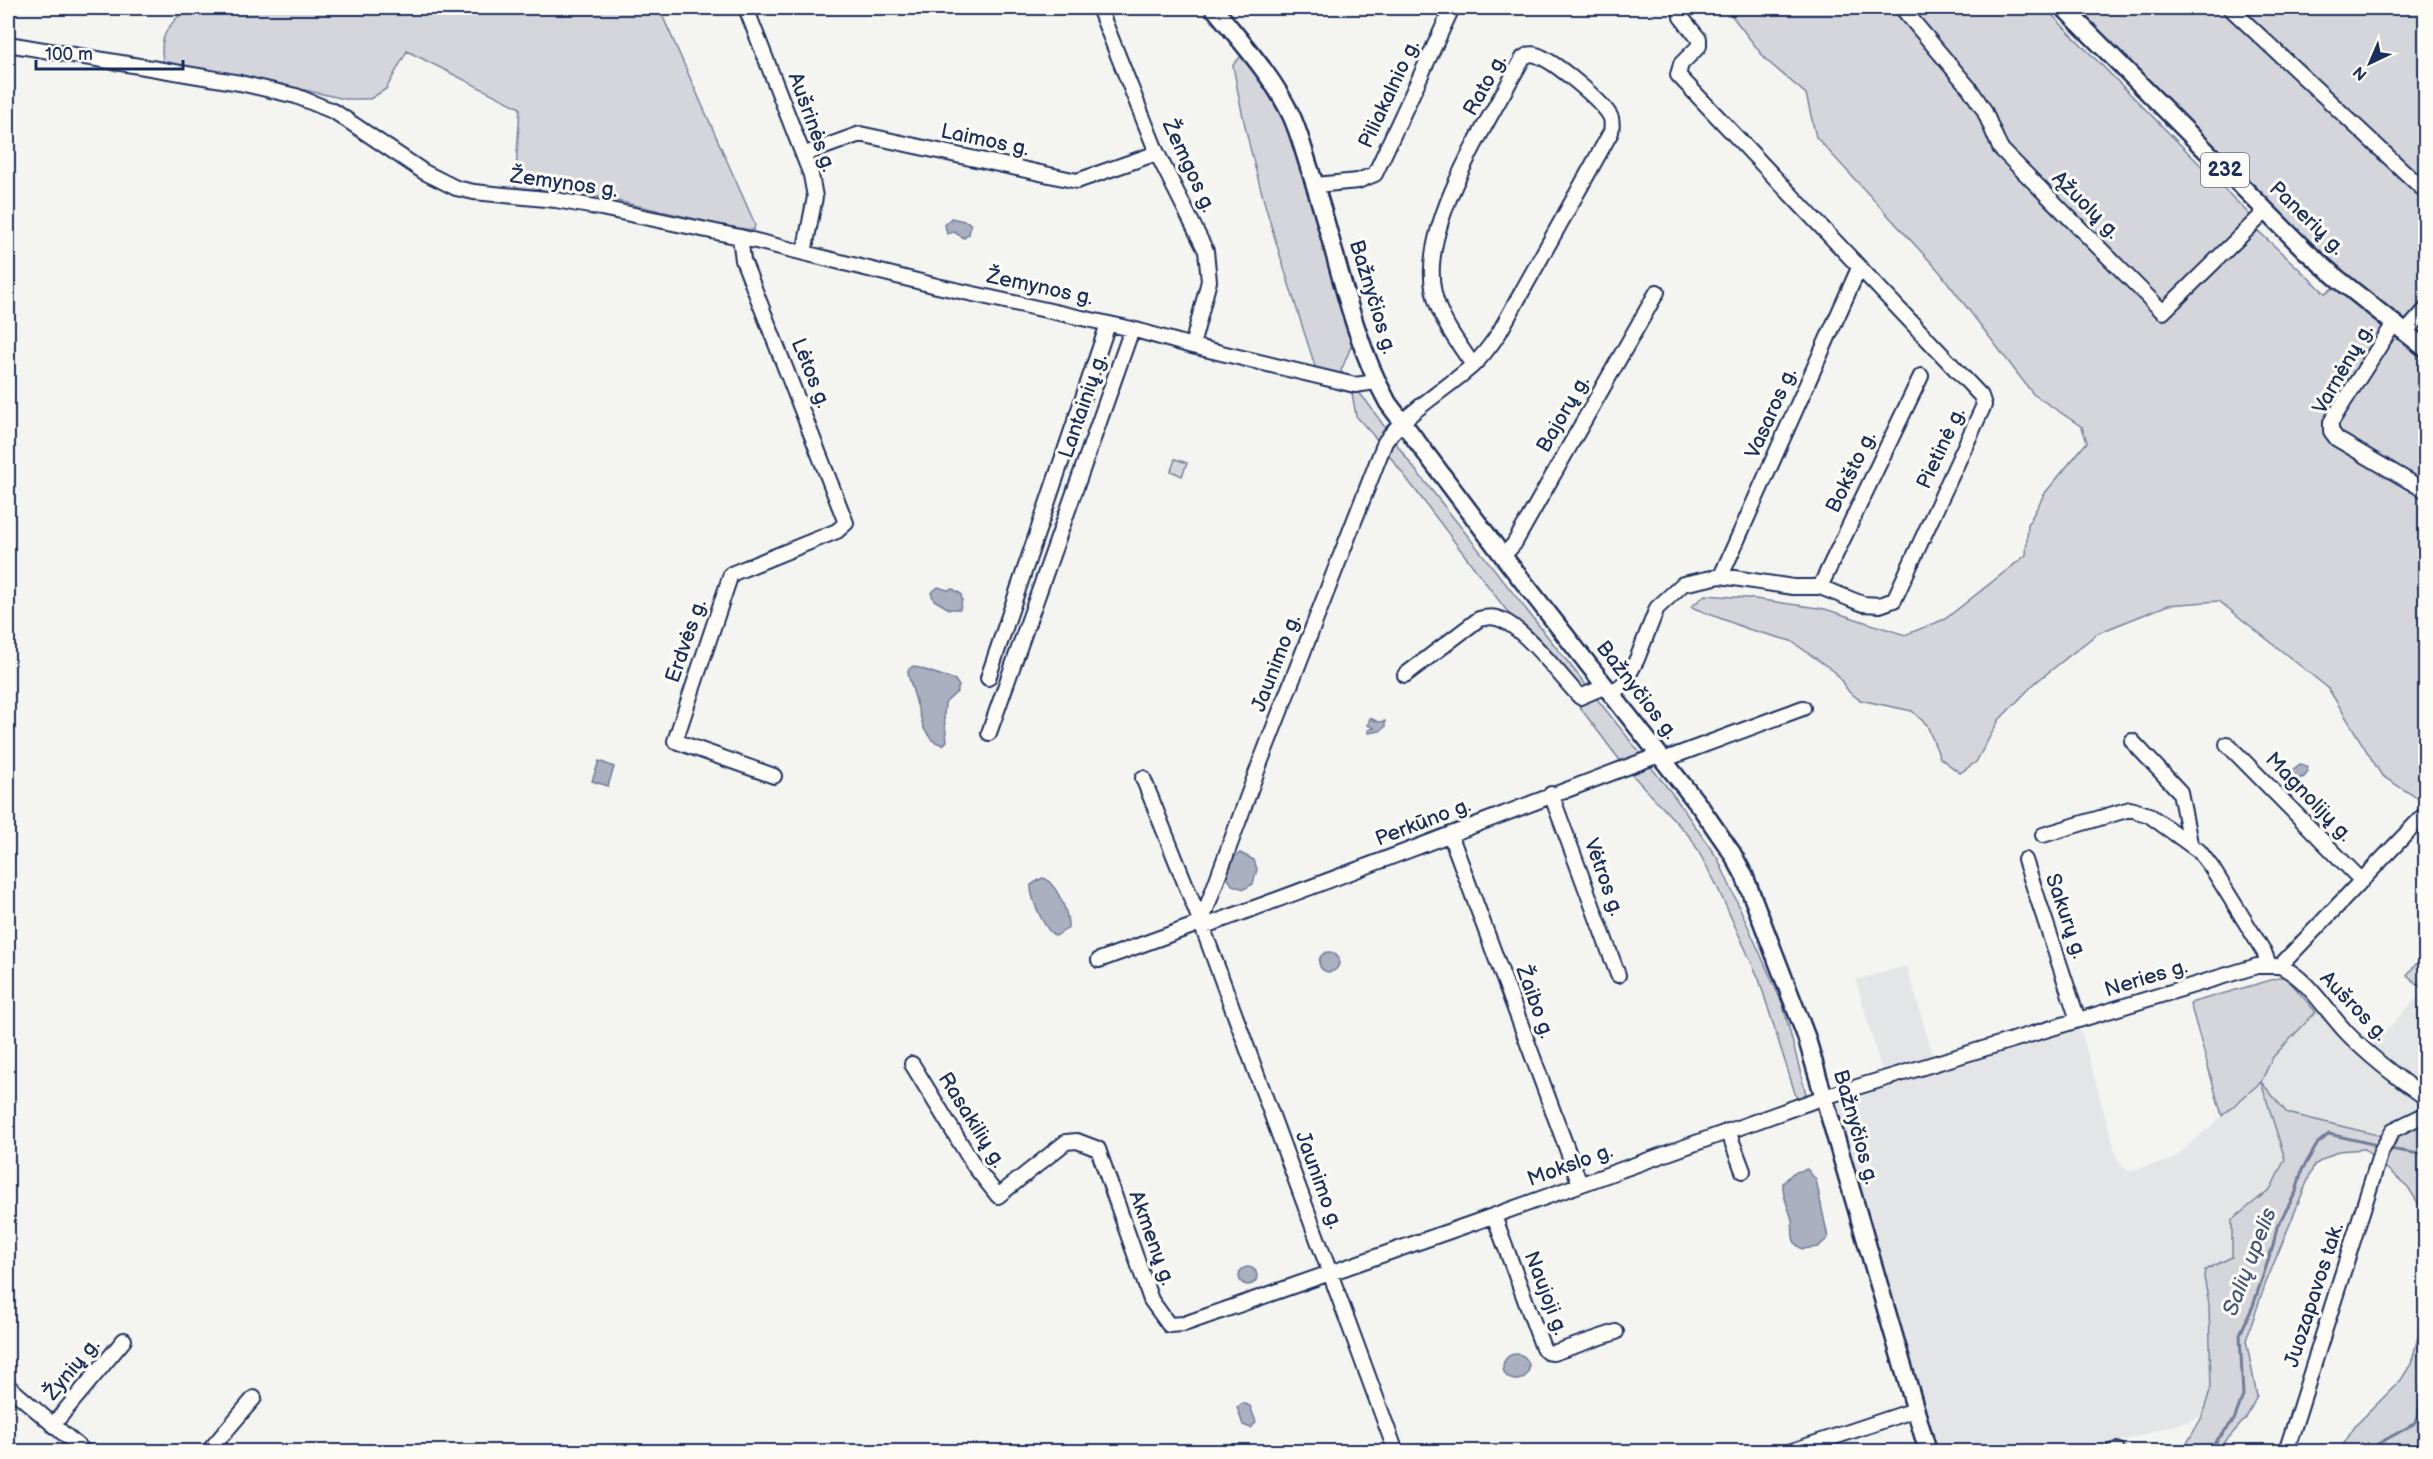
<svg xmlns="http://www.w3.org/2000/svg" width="2433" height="1459" font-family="'Balsamiq Sans',sans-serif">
<rect width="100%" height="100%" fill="#f4f4f1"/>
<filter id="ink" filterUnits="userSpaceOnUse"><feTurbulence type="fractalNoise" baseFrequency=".0167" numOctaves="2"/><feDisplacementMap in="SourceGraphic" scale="12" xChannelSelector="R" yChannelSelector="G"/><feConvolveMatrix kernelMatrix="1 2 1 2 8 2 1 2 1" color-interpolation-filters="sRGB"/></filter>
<g filter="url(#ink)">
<path fill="#e4e5e6" d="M1907 966 1933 1056 2069 1017 2082 1034 2118 1161 2128 1171 2172 1160 2261 1082 2273 1057 2316 1012 2357 1036 2370 1047 2425 990V1122L2390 1138 2287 1113 2262 1084 2285 1159 2271 1188 2232 1220V1257L2204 1278 2209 1304 2211 1387 2202 1417 2089 1451H1934L1831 1086 1882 1071 1856 980Z"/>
<path fill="#d4d6db" stroke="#78829c" stroke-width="1.5" d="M187 8H659L755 224 754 230 730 227 604 198 515 187 520 108 407 51 386 89 370 99H345L246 77 164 65C157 38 168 25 187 8Z
M1726 8H1898L1980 111 1993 140 2162 318 2255 228 2325 293 2335 287H2339L2386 326 2327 426 2425 494V803L2382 776 2328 688 2219 601 2168 605 2098 633 2035 683 1999 720 1976 762 1960 773 1940 758 1927 725 1912 711 1860 700 1849 692 1835 672 1791 641 1748 629 1691 607 1705 595 1748 598 1825 609 1905 635 1945 619 2026 555 2028 524 2045 493 2087 442 2082 427 2033 394 1939 271 1816 137 1806 94 1766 60Z
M1905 8H2045L2254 219 2164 305 2003 148 1985 107Z
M2071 8H2425V342L2351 280 2301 234Z
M1242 55 1267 86 1285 118 1334 271 1345 324 1352 344 1341 371 1367 402 1410 463 1674 796 1718 859 1783 1005 1808 1102 1799 1106 1759 979 1715 882 1691 838 1625 767 1379 442 1356 416 1352 393 1321 385C1288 280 1251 174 1233 65Z
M2396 333 2425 354V487L2340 437 2335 423Z
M1175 459 1187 463 1182 476 1171 471Z
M2425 953V991L2407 975Z
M2285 976 2316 1012 2273 1057 2261 1082 2287 1113 2390 1138 2425 1122V1214L2408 1187 2364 1149 2338 1151 2314 1165 2265 1285 2246 1340 2257 1396 2246 1418 2217 1451 2182 1452 2202 1417 2211 1387 2209 1304 2204 1277 2205 1270 2232 1257V1220L2271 1188 2285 1159 2261 1082 2222 1116 2190 1003Z
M2425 1293V1444L2423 1449 2413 1451H2339L2356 1425 2401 1380 2411 1364 2424 1314Z"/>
<path fill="#aab0bf" stroke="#717c98" stroke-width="1.5" d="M951 218 968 222 971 225 969 234 964 238 954 232 947 234 945 225Z
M938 587 947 590 953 589 961 594 962 600 960 609H949L934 600 931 593Z
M913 666 955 680 959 686 957 692 945 703 944 717 947 741 943 745 933 741 924 729 908 674V670Z
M1370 718 1378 722 1385 721V727L1380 731 1368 733V730L1374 728 1368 725Z
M599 761 614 767 608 786 592 781Z
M2300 764 2306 766 2308 772 2304 777 2292 781 2287 774Z
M1240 853 1254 860 1257 869 1253 884 1244 889 1232 885 1226 875 1232 859Z
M1042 878 1046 879C1058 888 1069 913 1068 928L1056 936C1045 932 1030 897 1031 885Z
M1319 962a10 10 0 1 1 20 0a10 10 0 1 1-20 0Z
M1807 1169 1816 1180 1828 1238 1818 1247 1803 1249C1789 1243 1794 1232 1792 1220 1789 1207 1782 1198 1783 1183L1793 1173Z
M1239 1276a9 9 0 1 1 18 0a9 9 0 1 1-18 0Z
M1503 1367a13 13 0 1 1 26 0a13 13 0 1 1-26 0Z
M1243 1403 1250 1406 1256 1422 1251 1428 1243 1425 1237 1407Z"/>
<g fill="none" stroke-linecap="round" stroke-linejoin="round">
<path stroke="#717c98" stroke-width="3" d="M2389 1149 2426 1155
M2207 1452 2234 1420 2243 1396 2240 1334 2253 1306 2273 1246 2277 1227 2296 1192 2302 1170 2318 1143 2329 1134 2377 1145
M2363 1452 2414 1424 2418 1418 2426 1359"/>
<defs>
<path id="minor" d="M746 8 811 175 815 197 804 253
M1099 8 1157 153 1206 251 1209 281 1192 346
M1902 8 1970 89 1984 110 2000 148 2163 312 2266 211
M2230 8 2426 192
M8 44 240 83 296 96 335 112 424 172 456 188 474 192 556 200 601 208 740 237 937 286 1132 329 1192 346 1355 385 1376 382
M805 154 860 134 1077 181 1157 153
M1315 185 1358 181 1375 174 1452 8
M740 237 743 260 846 523 837 531 731 574 675 741 774 776
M2393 325 2331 422V431L2337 439 2426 491
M2405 333 2426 309
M1503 556 1514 544 1657 292
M1721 576 1859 268
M1820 587 1921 376
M1405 675 1479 619C1488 617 1494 616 1502 620 1526 630 1561 677 1580 697L1606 686
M988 678 1108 324
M1612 694 1625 682 1637 659 1657 608 1683 584 1721 576 1793 587H1820L1863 604 1880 605 1894 600 1984 405 1981 396 1678 75 1681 64 1699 46V39L1681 17
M989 733 1132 329
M2132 741 2180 792 2190 843
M2227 744 2361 880
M1663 760 1803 708
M1143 778 1201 923 1396 1452
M1551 794 1618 975
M1450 834 1580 1184
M2043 835 2130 809 2149 815 2199 851 2212 868 2264 952 2269 965
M2025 860 2078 1020
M1202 927C1356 872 1507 812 1659 755
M1099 960 1201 923 1260 763 1385 442C1407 411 1444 391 1472 366 1483 356 1491 345 1499 333L1611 132C1612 127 1612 123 1611 118 1604 102 1553 60 1536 55 1531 53 1527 55 1523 58 1491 117 1418 226 1434 293 1440 320 1458 343 1473 365
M2280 966C2309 979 2327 1013 2349 1035 2372 1059 2399 1079 2426 1098
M912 1064 975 1167 998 1196 1066 1142 1077 1141 1098 1149 1151 1300 1169 1325 1184 1324 1473 1223 1824 1097 2257 966H2280L2426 813
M1728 1131 1743 1171
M1494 1216 1543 1348 1547 1352 1553 1353 1616 1332
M8 1386 85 1452
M53 1425 124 1340
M208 1452 254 1398
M1789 1452 1915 1410
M2112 1452 2117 1450
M2286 1452 2381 1152 2393 1130 2426 1114"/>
<path id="major" d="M1214 8C1241 42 1272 75 1291 115 1299 132 1304 152 1310 170 1336 247 1349 332 1388 403L1503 556 1701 808 1732 853 1744 875 1806 1036 1928 1452
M2064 8 2306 251 2337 278 2426 349"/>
</defs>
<use href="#minor" stroke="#1b2f5e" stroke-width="18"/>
<use href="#major" stroke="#1b2f5e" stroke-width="21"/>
<use href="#minor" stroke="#fdfcf7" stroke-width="14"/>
<use href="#major" stroke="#fdfcf7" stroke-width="16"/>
</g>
</g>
<g text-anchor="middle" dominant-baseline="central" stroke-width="6" stroke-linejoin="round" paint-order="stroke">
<rect fill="#fdfcf7" stroke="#5f6c8c" stroke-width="1.5" x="2201" y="153" width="48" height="34" rx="4.5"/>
<g font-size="20" font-weight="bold" fill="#1b2f5e">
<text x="2225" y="170">232</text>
</g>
<g font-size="21" fill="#1b2f5e" stroke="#fdfcf7">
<text transform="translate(1485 85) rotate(-61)">Rato g.</text>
<text transform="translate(1389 94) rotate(-65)">Piliakalnio g.</text>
<text transform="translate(812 122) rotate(70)">Aušrinės g.</text>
<text transform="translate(985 140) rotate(12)">Laimos g.</text>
<text transform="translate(1189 166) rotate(65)">Žemgos g.</text>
<text transform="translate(564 183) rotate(8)">Žemynos g.</text>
<text transform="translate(2086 205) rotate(45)">Ąžuolų g.</text>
<text transform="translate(2307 218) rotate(44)">Panerių g.</text>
<text transform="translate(1040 287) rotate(12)">Žemynos g.</text>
<text transform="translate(1373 297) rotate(73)">Bažnyčios g.</text>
<text transform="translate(2343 369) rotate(-60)">Varnėnų g.</text>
<text transform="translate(811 373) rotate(68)">Lėtos g.</text>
<text transform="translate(1083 406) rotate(-71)">Lantainių g.</text>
<text transform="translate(1771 413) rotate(-66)">Vasaros g.</text>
<text transform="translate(1563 414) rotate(-60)">Bajorų g.</text>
<text transform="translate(1941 448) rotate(-65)">Pietinė g.</text>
<text transform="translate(1851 472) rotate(-64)">Bokšto g.</text>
<text transform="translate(686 641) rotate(-71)">Erdvės g.</text>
<text transform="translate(1276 663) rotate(-69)">Jaunimo g.</text>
<text transform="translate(1637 690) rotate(52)">Bažnyčios g.</text>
<text transform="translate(2309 797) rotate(46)">Magnolijų g.</text>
<text transform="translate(1423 822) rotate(-21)">Perkūno g.</text>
<text transform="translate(1604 877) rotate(70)">Vėtros g.</text>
<text transform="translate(2066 916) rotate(71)">Sakurų g.</text>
<text transform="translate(2146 978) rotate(-17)">Neries g.</text>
<text transform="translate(1535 1002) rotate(70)">Žaibo g.</text>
<text transform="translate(2354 1006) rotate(46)">Aušros g.</text>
<text transform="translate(972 1120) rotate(58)">Rasakilių g.</text>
<text transform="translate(1856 1127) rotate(74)">Bažnyčios g.</text>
<text transform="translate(1570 1165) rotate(-20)">Mokslo g.</text>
<text transform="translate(1319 1180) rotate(70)">Jaunimo g.</text>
<text transform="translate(1152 1238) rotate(70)">Akmenų g.</text>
<text transform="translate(1546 1293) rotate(69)">Naujoji g.</text>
<text transform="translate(2314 1295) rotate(-72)">Juozapavos tak.</text>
<text transform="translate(72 1369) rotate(-50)">Žynių g.</text>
</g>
<g font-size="22" font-style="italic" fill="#46567b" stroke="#fdfcf7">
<text transform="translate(2250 1262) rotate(-69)">Salių upelis</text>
</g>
</g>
<rect width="2433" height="1459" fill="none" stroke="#fdfcf7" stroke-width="30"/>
<rect x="15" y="15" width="2403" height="1429" fill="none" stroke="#1b2f5e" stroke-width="2" filter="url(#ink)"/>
<g transform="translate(2370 63) rotate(224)" stroke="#fdfcf7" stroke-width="4.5" paint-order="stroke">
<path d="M0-4.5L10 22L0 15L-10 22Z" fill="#1b2f5e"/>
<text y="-9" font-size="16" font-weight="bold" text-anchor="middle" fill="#1b2f5e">N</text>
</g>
<path d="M36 60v9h147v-9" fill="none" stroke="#1b2f5e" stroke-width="3"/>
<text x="45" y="60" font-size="18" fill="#1b2f5e" stroke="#fdfcf7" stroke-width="4.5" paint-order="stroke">100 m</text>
</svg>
